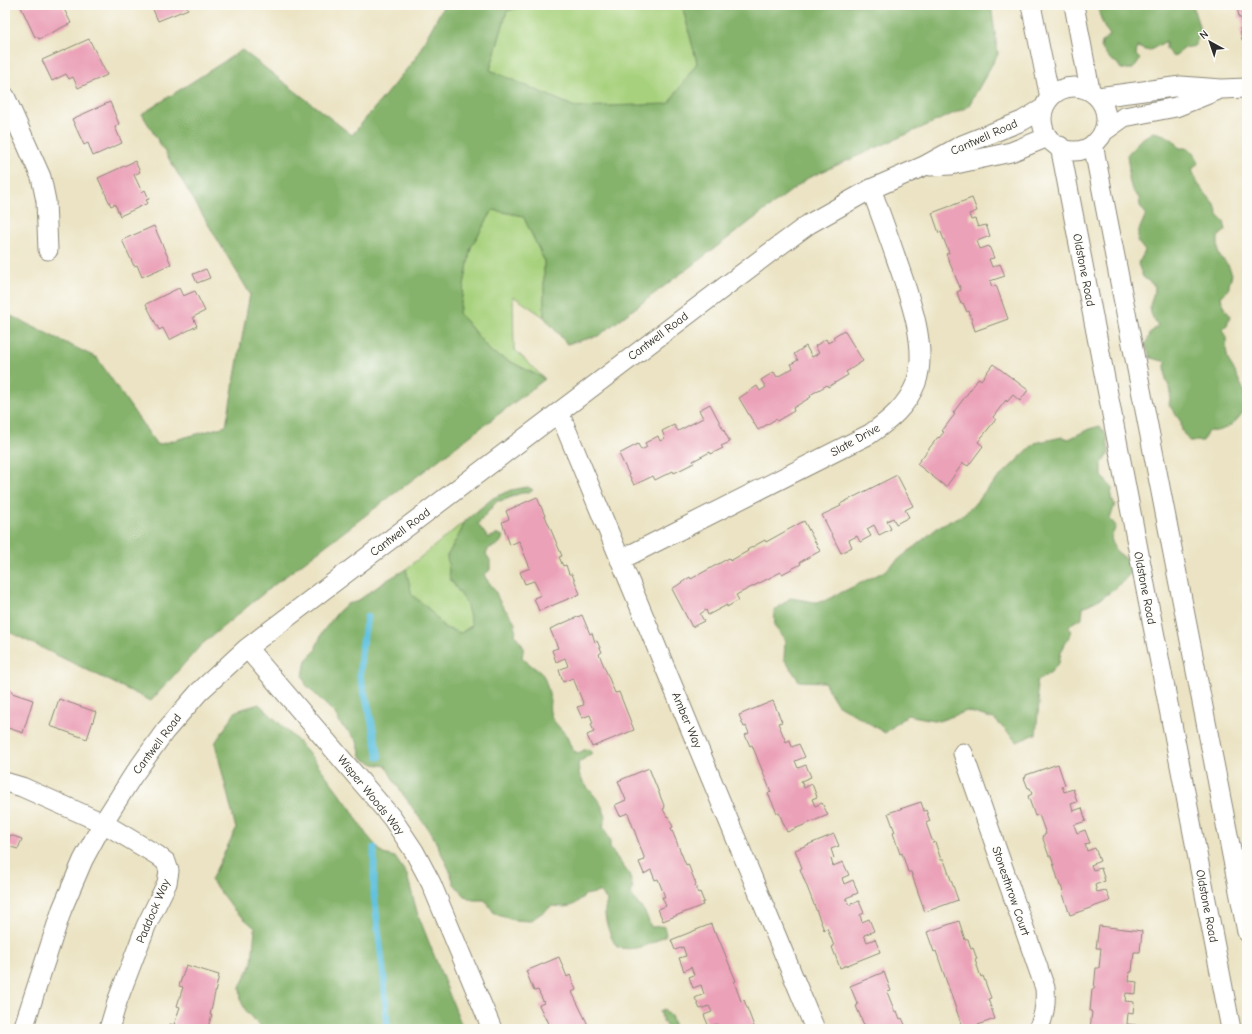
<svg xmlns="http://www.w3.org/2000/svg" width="1252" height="1034" font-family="'Comic Neue',sans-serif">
<rect width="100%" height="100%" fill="#fdfcf7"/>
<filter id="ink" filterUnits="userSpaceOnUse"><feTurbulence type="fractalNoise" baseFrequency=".025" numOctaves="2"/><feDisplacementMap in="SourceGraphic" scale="8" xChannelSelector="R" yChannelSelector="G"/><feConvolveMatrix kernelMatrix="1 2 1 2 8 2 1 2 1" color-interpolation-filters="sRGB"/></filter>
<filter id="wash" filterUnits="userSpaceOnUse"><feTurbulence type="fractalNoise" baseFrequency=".012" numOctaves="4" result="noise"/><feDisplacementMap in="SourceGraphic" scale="16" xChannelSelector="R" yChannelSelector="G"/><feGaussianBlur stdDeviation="0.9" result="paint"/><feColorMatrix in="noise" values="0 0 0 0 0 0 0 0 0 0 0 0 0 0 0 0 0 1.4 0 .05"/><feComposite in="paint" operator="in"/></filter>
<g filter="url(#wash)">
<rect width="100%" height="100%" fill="#ebe3c3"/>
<path fill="#a7d17d" stroke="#697e54" d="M527 5H682L697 63 668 105 575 107 490 70 507 11Z
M493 210 523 216 544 260V317L513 296 514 349 545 379 491 352 459 313 471 247Z
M465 521 460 533 447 556 450 579 466 602 472 625 461 633 445 628 427 607 411 595 406 569Z"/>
<path fill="#85b36c" stroke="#586f4c" d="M444 5H527L507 11 490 70 575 107 668 104 697 63 682 5H991L998 54 968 107 808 178 598 336 567 344 544 317V260L523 216 493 210 471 247 459 313 491 352 545 379 270 588 201 645 151 701 5 630V313L97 358 157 445 226 426 250 294 142 114 242 50 352 135 415 59Z
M1101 5H1193C1196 23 1204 26 1195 46L1185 48 1173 57 1166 49V41L1149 51 1137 47 1136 55 1140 59 1133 69H1121L1117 63 1111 60 1101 48 1102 42 1110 35 1104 27 1099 13Z
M1153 132C1164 134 1175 138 1179 148H1189L1195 155 1198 163 1192 170 1198 184 1215 205 1218 215 1224 222 1226 230 1218 237V254L1228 265 1232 274 1229 285V288L1221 297 1223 306 1230 316 1227 325 1222 329 1227 340 1226 349 1228 360 1233 368 1247 397C1247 416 1226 434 1208 431L1203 441H1189L1182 431 1181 422 1169 405 1171 391 1166 380 1165 365 1167 362 1151 358 1145 345 1151 332 1158 326C1153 319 1148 310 1151 302 1153 296 1155 292 1155 286L1143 277 1138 264 1145 251 1137 241 1139 230 1146 214 1140 206 1139 198 1132 190 1128 176 1129 169 1127 155 1140 140Z
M1100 426 1107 437 1109 453 1102 463V476L1112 488 1111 499 1115 504 1110 519 1116 526 1111 538 1115 550 1129 561 1132 571C1118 589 1104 598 1083 607L1082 618 1074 622 1069 627 1071 633 1061 652 1059 663 1051 672 1036 682 1039 703 1036 734 1017 742 994 719 967 711 939 721 907 715 885 733 837 704 824 682 799 681 784 659 785 640 775 627 774 611 790 598 815 602 824 601 883 572 941 525 961 516 973 506 986 490 1035 443 1062 437 1069 439 1089 429Z
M528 487 533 490 529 493C516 491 510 501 497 501L478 524 488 538 498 534 503 536C501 544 497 546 489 548L486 554 490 560V570L484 575C487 581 492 585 495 591 497 594 498 599 500 602 508 616 518 617 515 635 522 644 525 645 522 657 527 663 540 671 543 675 546 681 549 693 550 699 550 703 549 708 550 712 552 723 562 728 567 737 571 745 570 751 579 753L584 750 588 749 592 753 578 763C579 767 578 772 580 776 587 792 612 806 603 826L610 840V848L629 874 633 888 631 892 632 897 645 912 651 927 664 926 666 935C650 945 636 952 617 947 611 939 604 920 605 910 605 907 607 903 607 900L600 892 585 895 574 905 565 907 552 906 530 921 513 920 495 914 485 900H473L465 896 454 884 449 869 431 832 418 816 394 781 386 766 374 764 363 759 361 756 357 741 349 732 341 725 336 715 306 685 303 676 306 660 316 650V647L323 631 338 612 347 604 356 602 387 580 406 569 412 595 427 607 445 628 461 633 472 626 466 602 450 579 447 556 460 533 465 521 493 498 511 490Z
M259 704 295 738 316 762 351 809 366 834 383 854 395 857 407 875 417 912 463 1029H263L247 1013 241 1001 240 987 252 963 255 928 233 909 211 880 236 829 215 743 236 711Z
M664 1009 671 1016 676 1029H668L663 1021 660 1011Z"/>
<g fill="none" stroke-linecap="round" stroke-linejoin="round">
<path stroke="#62c2e0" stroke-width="7" d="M367 617 361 654 360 676 369 710 379 757
M374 848V894L384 979 387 1024 385 1029"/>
</g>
<g id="blocks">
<path fill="#eba1b8" d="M20 5H62L71 23 39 39 37 36 35 37Z
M151 5H186L188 9 158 21Z
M1237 5H1247V39L1242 40 1240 28H1243L1241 18H1239Z
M89 39 107 75 78 88 73 77 69 79 66 74 52 81 42 60Z
M110 102 119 124 115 127 122 143 93 156 88 143 84 145 72 119Z
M135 161 140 172 134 175 142 192 145 190 149 199 146 200 148 203 120 216 115 204 111 206 98 178Z
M972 198 977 211 969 214 971 220 975 219 978 227 986 225 990 236 977 241 980 249 989 246 994 258 989 259 992 267 1000 264 1005 276 990 281 992 287 996 285 1008 319 975 331 969 311 967 312 963 303 961 304 957 292 961 290 946 254 949 253 941 232 939 233 932 213Z
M154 226 171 264 142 277 137 265 134 266 122 240Z
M206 269 210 278 197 283 193 274Z
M179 288 183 296 195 291 205 311 193 317 197 326 169 340 163 328 159 330 146 304Z
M844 330 863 361 846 372 848 375 828 387 827 385 810 395 811 397 793 408 794 411 777 421 776 419 758 430 739 398 757 386 760 391 766 387 761 380 774 372 777 377 793 368 791 364 798 360 794 354 806 346 812 357 819 353 815 346 826 339 828 343 835 339 833 337Z
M993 364 1028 390 1020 401 1013 395 1007 402 1006 400 993 417 996 419 978 442 983 446 968 466 963 463 946 487 917 464 938 437 939 438 944 432 942 431 955 414 953 413 979 378 981 380Z
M710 404 730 442 721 446 723 448 711 454 710 452 693 461 694 463 674 473 673 471 655 480 653 476 634 485 619 454 638 444 641 450 647 447 645 443 658 436 660 441 665 438 662 431 674 425 678 431 703 418 699 410Z
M897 475 913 506 905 510 909 517 896 524 893 518 887 521 891 529 879 535 874 525 867 529 871 536 860 542 857 536 849 540 852 547 841 553 822 515 841 506 840 504Z
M537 497 562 556 559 557 563 566 566 565 569 574H572L580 594 539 611 534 598 541 595 534 581 525 584 520 572 530 568 519 541 510 545 502 522 509 519 506 511Z
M804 521 820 551 800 562 801 564 782 574 781 572 736 595 739 600 727 607V605L708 615 706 610 700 614 704 621 692 627 672 589 690 577 691 579 729 558 730 561 748 551 747 550 765 540 766 542Z
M582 615 590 634 592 633 595 642 597 641 602 652 599 654 615 693 619 692 634 730 592 747 587 735 594 732 591 724 593 723 590 715 582 718 577 707 584 705 573 678 563 682 559 670 568 666 565 658 556 662 552 650 558 648 550 629Z
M5 688 12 691V693L33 700 23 733 5 727Z
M59 699 96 712 87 739 50 726Z
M773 701 782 722 778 723 786 742 790 740 792 747 799 744 805 757 795 761 798 768 806 765 811 777 801 781 804 788 812 784 817 797 812 799 815 806 822 803 828 815 787 832 779 813H777L768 793 771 792 752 745 750 746 745 735 749 733 746 726 744 727 739 715Z
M1058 764 1065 785 1062 786 1064 792 1073 789 1077 802 1071 804 1073 811 1082 808 1086 821 1074 825 1077 833 1085 830 1090 843 1085 844 1087 851 1095 848 1100 861 1091 865 1093 870 1101 868 1105 881 1095 885 1097 892 1106 890 1110 901 1070 915 1063 894H1064L1061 886H1060L1051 856H1049L1042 836 1046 834 1039 815 1035 816 1028 796 1032 794 1030 788H1028L1024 778 1026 777V775Z
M649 768 665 808 663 809 667 817 668 816 673 827 671 828 686 865 688 864 696 884 695 885 698 893 700 892 704 902 702 903 703 905 663 921 658 909 666 906 662 897H665L658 879 655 880 651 870 644 874 639 862 645 860 628 813 620 816 615 805 626 800 618 781Z
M921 802 924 811 926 810 930 821 926 823 933 843 935 842 941 860H944L958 900 925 912 911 872H908L902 853 900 854 893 833 895 832 888 813Z
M834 834 839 846 831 849 834 858 831 859 833 866 843 862 849 875 842 878 844 884 853 880 858 893 846 898 849 905 859 901 864 913 860 915 862 922 869 919 874 931 864 935 867 942 875 939 880 952 840 968 832 947 834 946 827 928 824 930 800 869 802 868 795 850Z
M10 835 22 839 18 849 7 846Z
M959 921 965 940 968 939 971 949 973 948 977 959 975 960 981 977 983 976 991 998 988 999 995 1019 965 1029H963L936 951 934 952 927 932Z
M711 924 714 933 716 932 736 981 734 982 741 1001 744 1000 755 1029H718L717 1024 709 1027 704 1015 712 1012 709 1006 700 1009 695 998 704 994 701 985 693 988 689 977 694 975 691 967 684 971 679 958 686 956 683 947 675 950 671 940Z
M1099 926 1142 931 1140 952H1134L1132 972H1130L1129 981 1137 982 1136 994 1126 993 1125 1001 1134 1002 1133 1014 1128 1013 1127 1024 1136 1025 1135 1029H1090L1092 1012 1090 1011 1092 989H1094L1096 968H1099L1101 948H1096Z
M559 957 567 977 570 975 576 990 572 992 590 1029H551L547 1019 546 1020 539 1005 544 1003 538 990 534 991 526 971Z
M186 965 219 975 210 1015H212L207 1029H169L170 1024 174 1025 180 1007 177 1006 183 987 179 986Z
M884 972 891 991 887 992 895 1012 897 1011 900 1019 902 1018 907 1029H867L865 1024 864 1025 856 1006 858 1005 850 986Z"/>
</g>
</g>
<g filter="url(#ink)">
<use href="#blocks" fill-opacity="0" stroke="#8b8777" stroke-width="1"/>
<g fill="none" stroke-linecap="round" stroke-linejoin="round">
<defs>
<path id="street" d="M1031 5 1050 98
M1074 5 1090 90
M1042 119a32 32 0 1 1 64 0a32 32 0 1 1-64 0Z
M5 96 41 177 46 201 48 250
M1098 97 1181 86 1221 89 1247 88
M1103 132 1124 117 1176 107 1216 91
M1093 144 1247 932
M1060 146 1231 1029
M930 166 951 165 1011 152 1048 137
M559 412 815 1029
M620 560 870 434C890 420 907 406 916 383 929 347 908 293 896 258 888 235 880 212 871 189
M247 648 392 818 414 851 431 883 492 1029
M963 753 1045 988C1046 1002 1045 1016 1038 1029
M5 782 22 787 103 823 157 855 166 862 169 871 167 883 146 926 118 999 109 1029
M23 1029 62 909 83 860 103 823 132 777 165 731 199 692 247 648 768 254 809 224 871 189 924 166 962 145 1022 121 1044 108"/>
</defs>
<use href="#street" stroke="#8b8777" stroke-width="21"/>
<use href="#street" stroke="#fff" stroke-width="19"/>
</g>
</g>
<g text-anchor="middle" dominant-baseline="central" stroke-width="3" stroke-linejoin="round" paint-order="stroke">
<g font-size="12" fill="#2b2b2b" stroke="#fdfcf7">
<text transform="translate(984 137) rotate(-24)">Cantwell Road</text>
<text transform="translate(1084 270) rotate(79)">Oldstone Road</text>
<text transform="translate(658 336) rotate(-37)">Cantwell Road</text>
<text transform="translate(855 440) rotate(-29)">Slate Drive</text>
<text transform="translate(400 532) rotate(-37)">Cantwell Road</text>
<text transform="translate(1145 588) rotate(79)">Oldstone Road</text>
<text transform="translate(687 720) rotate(67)">Amber Way</text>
<text transform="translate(157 744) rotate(-53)">Cantwell Road</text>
<text transform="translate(371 795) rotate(51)">Wisper Woods Way</text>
<text transform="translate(1011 891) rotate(71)">Stonesthrow Court</text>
<text transform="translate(1207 906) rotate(79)">Oldstone Road</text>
<text transform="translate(153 911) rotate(-67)">Paddock Way</text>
</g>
</g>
<rect width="1252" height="1034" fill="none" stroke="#fdfcf7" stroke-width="20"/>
<g transform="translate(1210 42) rotate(320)" stroke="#fdfcf7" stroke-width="3" paint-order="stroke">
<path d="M0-3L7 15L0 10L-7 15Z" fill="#2b2b2b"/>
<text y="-6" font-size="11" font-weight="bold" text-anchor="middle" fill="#2b2b2b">N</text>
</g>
</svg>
